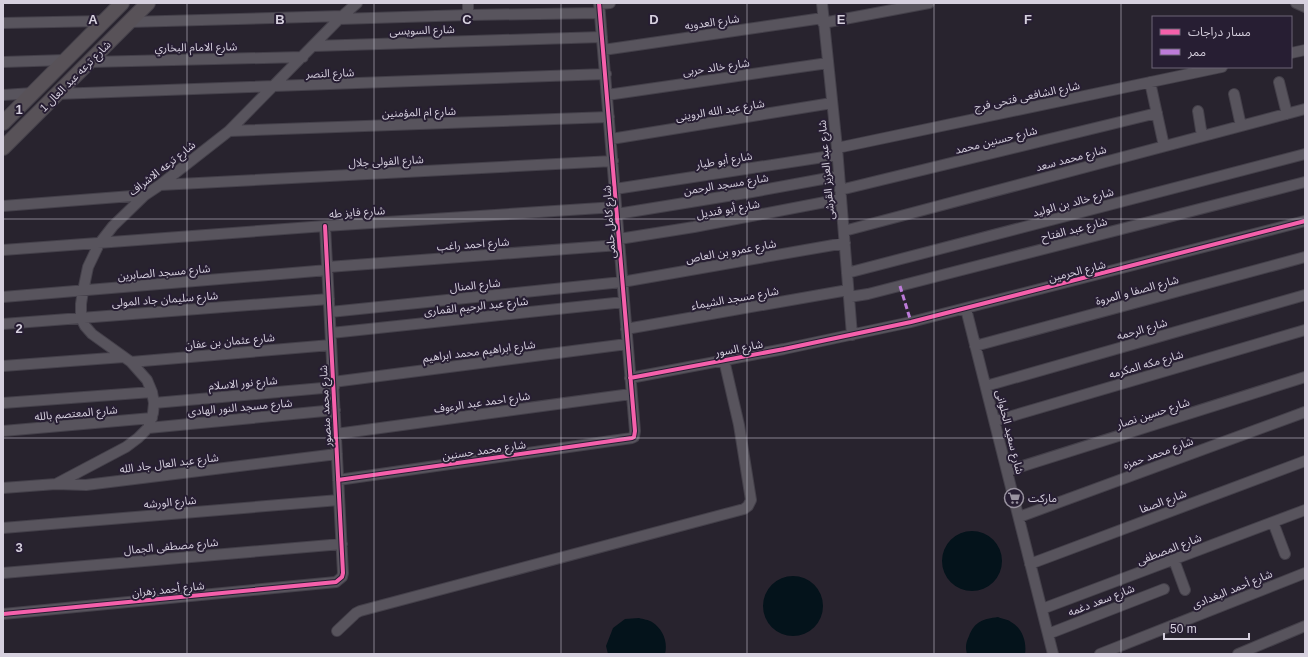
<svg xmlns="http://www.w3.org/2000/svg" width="1308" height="657" font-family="Helvetica,'Noto Sans Arabic',sans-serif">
<rect width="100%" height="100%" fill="#28232e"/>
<path fill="#04131b" d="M942 561a30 30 0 1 1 60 0a30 30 0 1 1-60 0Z
M763 606a30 30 0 1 1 60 0a30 30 0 1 1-60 0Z
M998 617C1002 619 1008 619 1011 622 1022 628 1027 642 1025 654H967C965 646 966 643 969 636 975 621 983 619 998 617Z
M639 618C643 619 649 620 652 622 663 629 668 642 665 654H608L606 646 613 628 625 619Z"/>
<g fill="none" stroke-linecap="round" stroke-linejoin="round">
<defs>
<path id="street" d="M468 3V15
M822 3 837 148 852 335
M1296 3 1305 7
M600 4 610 3
M339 19 468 15 600 13
M129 22 343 16
M3 23 104 21
M823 23 929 3
M314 46 602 37
M603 50 823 18
M1291 53 1305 50
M3 62 65 60
M90 62 303 57
M1150 82 1164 146
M1279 82 1287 114
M56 94 606 74
M1234 94 1241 126
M3 95 33 93
M607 95 828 63
M1198 111 1202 136
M229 131 609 117
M611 139 832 103
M837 148 1222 67
M160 185 613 161
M615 189 837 155
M840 190 1157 113
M3 206 145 195
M617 214 752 192 839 176
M844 231 1305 109
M619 239 694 227 841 199
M3 250 325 226 616 207
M328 267 619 245
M847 273 1305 154
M3 297 328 270
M849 297 868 294 1305 182
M966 309 1053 654
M330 312 622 282 845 243
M3 324 329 299
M626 329 848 290
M331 333 624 302
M975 346 1305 257
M131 362 331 345
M3 366 124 357
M630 378 784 349 911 322 1305 221
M333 382 627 344
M986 386 1305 295
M3 403 152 392
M154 403 334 387
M995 421 1305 330
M148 428 335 410
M3 431 152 418
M336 434 631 394
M1007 471 1305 377
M338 480 632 438 634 437 635 431 599 3
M56 484 126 447 138 438 148 428 153 413 154 403 152 392 147 380 131 362 92 334 85 326 81 318V304L83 291 88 267 99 244 113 226 145 195 160 185 229 131 339 19 357 3
M3 488 56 484 86 485 102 483 337 454
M1019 517 1305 412
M1273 522 1285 554
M3 528 339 500
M1174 560 1185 590
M1030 564 1305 461
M3 573 342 544
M1042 609 1305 510
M3 614 336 582 342 577 343 573 325 226
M337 631 356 613 360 611 744 509 748 506 751 500 739 425 724 360
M1048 634 1164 589
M1100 654 1305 573
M1238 654 1305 626"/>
<path id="secondary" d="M3 123 122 3
M3 148 148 3"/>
</defs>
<use href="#street" stroke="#44404a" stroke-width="12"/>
<use href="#secondary" stroke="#44404a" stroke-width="16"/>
<use href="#street" stroke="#58545d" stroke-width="10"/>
<use href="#secondary" stroke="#585258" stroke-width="14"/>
<path stroke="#bd7bd9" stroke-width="3" stroke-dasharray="6 3" stroke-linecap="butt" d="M900 286 911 322"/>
<defs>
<path id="cycleway" d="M630 378 784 349 911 322 1305 221
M338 480 632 438 634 437 635 431 599 3
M3 614 336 582 342 577 343 573 325 226"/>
</defs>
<use href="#cycleway" stroke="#271e33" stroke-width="6"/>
<use href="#cycleway" stroke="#f560ab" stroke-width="4"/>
</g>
<path fill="none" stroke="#d6d0de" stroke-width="1" stroke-opacity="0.55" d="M187 3V654M374 3V654M561 3V654M747 3V654M934 3V654M1121 3V654M3 219H1305M3 438H1305"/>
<defs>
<symbol id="supermarket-ring" viewBox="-11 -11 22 22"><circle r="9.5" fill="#271e33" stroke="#9993a0" stroke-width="1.5"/><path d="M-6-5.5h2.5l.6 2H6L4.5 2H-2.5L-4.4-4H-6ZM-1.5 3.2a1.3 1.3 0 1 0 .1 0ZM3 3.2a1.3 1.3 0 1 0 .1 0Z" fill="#9993a0"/></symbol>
</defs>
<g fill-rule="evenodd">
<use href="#supermarket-ring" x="1003" y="487" width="22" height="22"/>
</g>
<g text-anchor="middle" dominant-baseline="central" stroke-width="4" stroke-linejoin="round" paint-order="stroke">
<g font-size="11" fill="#d6d0de" stroke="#271e33">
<text transform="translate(712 22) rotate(-8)">شارع العدويه</text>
<text transform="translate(422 30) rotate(-2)">شارع السويسى</text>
<text transform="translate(196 47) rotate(-1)">شارع الامام البخاري</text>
<text transform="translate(716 67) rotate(-8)">شارع خالد حربى</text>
<text transform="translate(330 73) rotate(-2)">شارع النصر</text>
<text transform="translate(75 76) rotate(-45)">شارع ترعه عبد العال 1</text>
<text transform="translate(1027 96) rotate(-12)">شارع الشافعى فتحى فرج</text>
<text transform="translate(720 110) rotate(-9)">شارع عبد الله الروينى</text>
<text transform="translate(419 112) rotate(-2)">شارع ام المؤمنين</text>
<text transform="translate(996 140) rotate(-14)">شارع حسنين محمد</text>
<text transform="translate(1071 158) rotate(-15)">شارع محمد سعد</text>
<text transform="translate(724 160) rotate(-9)">شارع أبو طيار</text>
<text transform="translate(386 161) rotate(-3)">شارع الفولى جلال</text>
<text transform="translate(162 168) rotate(-38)">شارع ترعه الاشراف</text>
<text transform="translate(826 170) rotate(-95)">شارع عبد العزيز القرشى</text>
<text transform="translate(726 184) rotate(-9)">شارع مسجد الرحمن</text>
<text transform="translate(1073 202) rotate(-15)">شارع خالد بن الوليد</text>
<text transform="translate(728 209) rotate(-10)">شارع أبو قنديل</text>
<text transform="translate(357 212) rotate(-4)">شارع فايز طه</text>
<text transform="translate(609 222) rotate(-94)">شارع كامل حلمى</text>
<text transform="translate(1074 229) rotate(-14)">شارع عبد الفتاح</text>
<text transform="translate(473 244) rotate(-4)">شارع احمد راغب</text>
<text transform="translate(731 251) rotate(-10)">شارع عمرو بن العاص</text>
<text transform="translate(1077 271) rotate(-14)">شارع الحرمين</text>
<text transform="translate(164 272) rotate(-5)">شارع مسجد الصابرين</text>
<text transform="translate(475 285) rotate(-6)">شارع المنال</text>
<text transform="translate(1137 290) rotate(-15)">شارع الصفا و المروة</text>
<text transform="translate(735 298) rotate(-10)">شارع مسجد الشيماء</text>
<text transform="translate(165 299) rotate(-4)">شارع سليمان جاد المولى</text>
<text transform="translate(476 306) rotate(-6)">شارع عبد الرحيم القمارى</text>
<text transform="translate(1142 329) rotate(-16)">شارع الرحمه</text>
<text transform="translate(230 341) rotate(-5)">شارع عثمان بن عفان</text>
<text transform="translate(739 348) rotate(-11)">شارع السور</text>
<text transform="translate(479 351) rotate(-7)">شارع ابراهيم محمد ابراهيم</text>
<text transform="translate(1146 364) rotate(-16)">شارع مكه المكرمه</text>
<text transform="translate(243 383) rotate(-5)">شارع نور الاسلام</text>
<text transform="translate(482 402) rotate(-8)">شارع احمد عبد الرءوف</text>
<text transform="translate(325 406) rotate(-93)">شارع محمد منصور</text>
<text transform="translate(240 407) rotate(-5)">شارع مسجد النور الهادى</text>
<text transform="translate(76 413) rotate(-5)">شارع المعتصم بالله</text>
<text transform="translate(1153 413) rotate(-18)">شارع حسين نصار</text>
<text transform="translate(1010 432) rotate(76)">شارع سعيد الحلوانى</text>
<text transform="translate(484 450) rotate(-8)">شارع محمد حسنين</text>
<text transform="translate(1158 453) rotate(-20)">شارع محمد حمزه</text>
<text transform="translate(169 463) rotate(-7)">شارع عبد العال جاد الله</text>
<text transform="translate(1163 501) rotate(-20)">شارع الصفا</text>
<text transform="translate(170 502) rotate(-5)">شارع الورشه</text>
<text transform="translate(171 546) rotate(-5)">شارع مصطفى الجمال</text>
<text transform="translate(1169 549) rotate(-21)">شارع المصطفى</text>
<text transform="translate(168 589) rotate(-6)">شارع أحمد زهران</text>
<text transform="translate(1232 589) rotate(-22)">شارع أحمد البغدادى</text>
<text transform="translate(1101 600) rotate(-21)">شارع سعد دغمه</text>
</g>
<g font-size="11" fill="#d6d0de" stroke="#271e33" text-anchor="start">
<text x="1028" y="498">ماركت</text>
</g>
</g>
<g font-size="13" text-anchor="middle" font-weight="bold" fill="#d6d0de" stroke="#271e33" stroke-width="4" stroke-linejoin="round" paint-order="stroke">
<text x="93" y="24">A</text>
<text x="280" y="24">B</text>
<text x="467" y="24">C</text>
<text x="654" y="24">D</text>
<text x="841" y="24">E</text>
<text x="1028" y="24">F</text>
<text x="19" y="114">1</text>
<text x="19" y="333">2</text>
<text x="19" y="552">3</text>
</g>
<rect width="1308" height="657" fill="none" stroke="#d6d0de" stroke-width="8"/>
<rect x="1152" y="16" width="140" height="52" fill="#271e33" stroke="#6d6577"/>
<rect x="1160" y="29" width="20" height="6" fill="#f560ab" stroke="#6d6577"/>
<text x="1188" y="36" font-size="12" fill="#d6d0de">مسار دراجات</text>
<rect x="1160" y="49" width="20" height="6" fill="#bd7bd9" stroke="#6d6577"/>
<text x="1188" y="56" font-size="12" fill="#d6d0de">ممر</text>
<path d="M1164 633v6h85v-6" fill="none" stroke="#d6d0de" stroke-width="2"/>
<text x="1170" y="633" font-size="12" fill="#d6d0de" stroke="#271e33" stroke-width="3" paint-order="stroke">50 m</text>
</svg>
